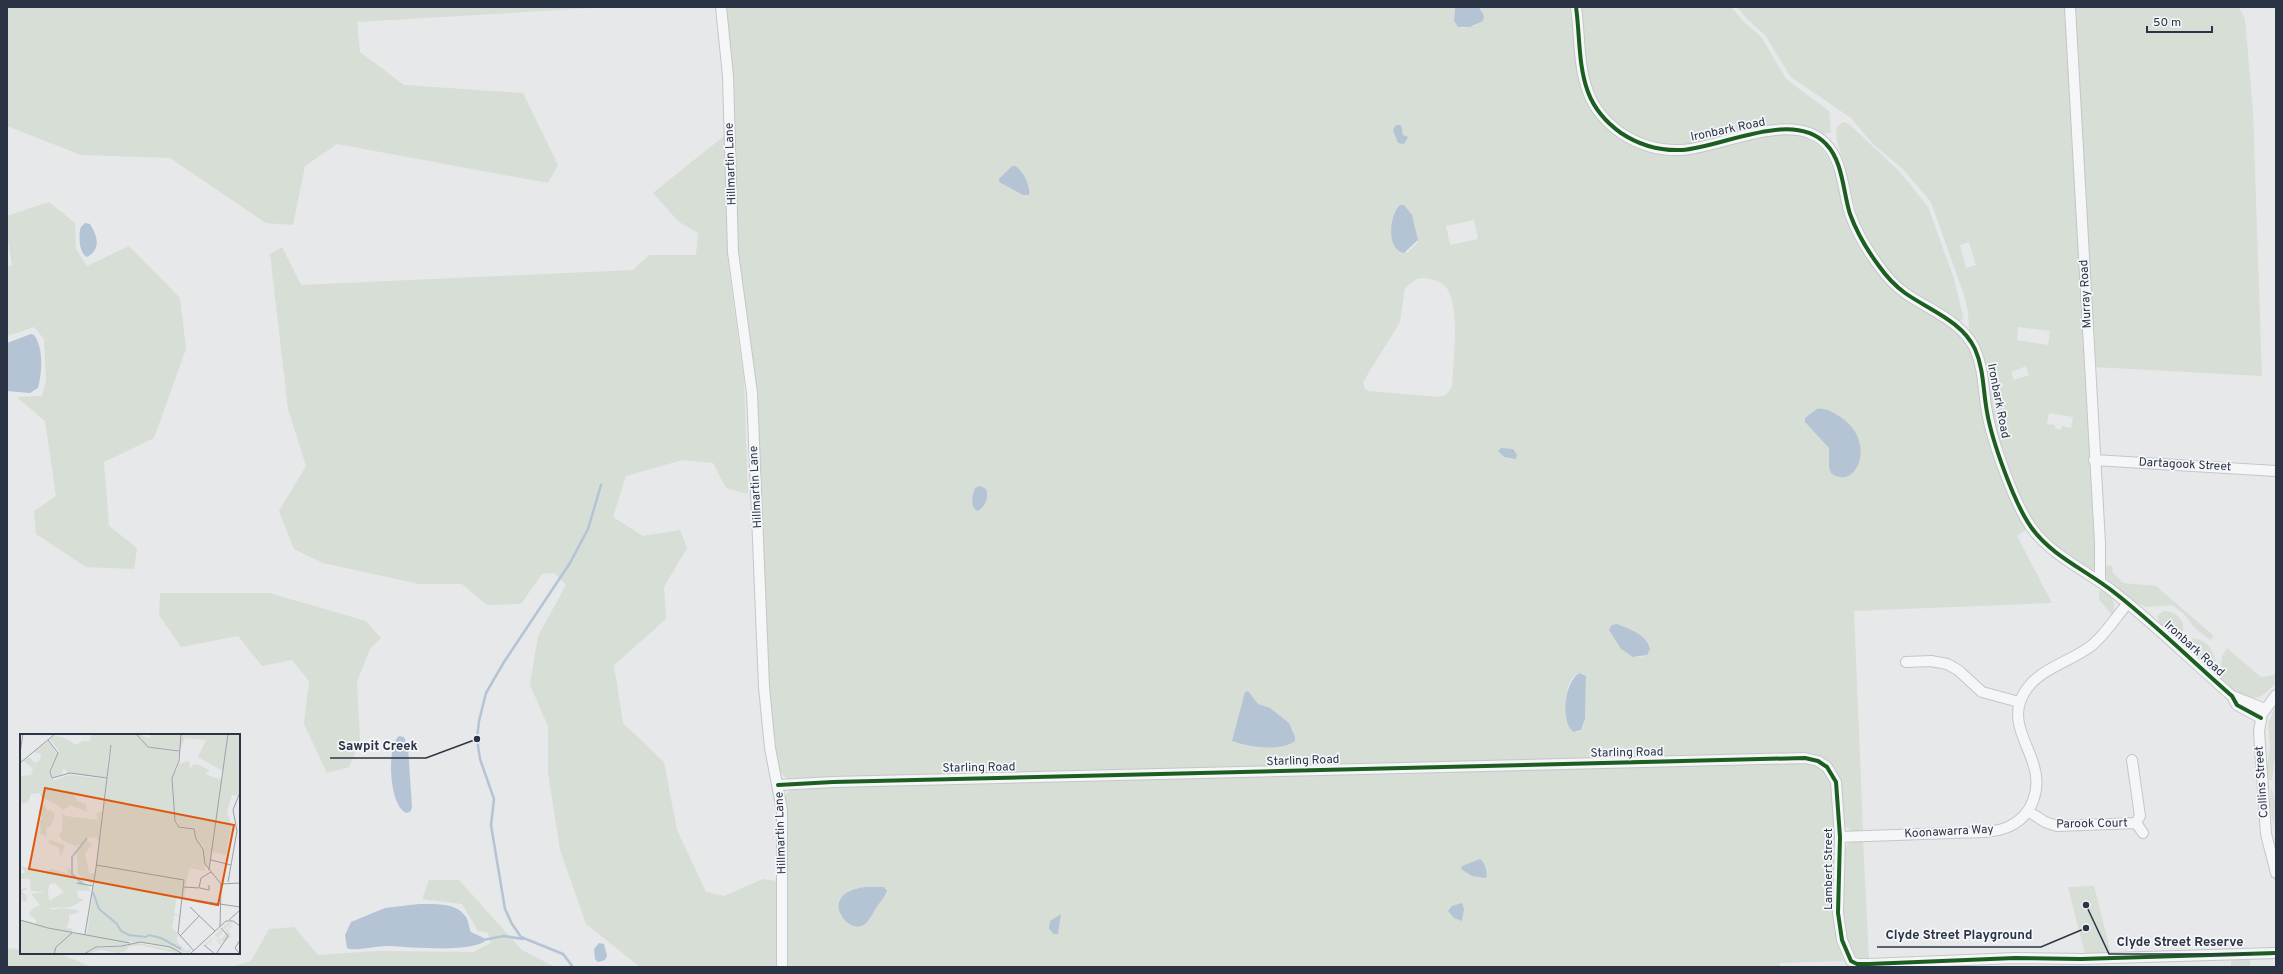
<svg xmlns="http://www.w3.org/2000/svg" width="2283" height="974" font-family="Overpass,sans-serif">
<rect width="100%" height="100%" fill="#e6e8ea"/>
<path fill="#d6ded6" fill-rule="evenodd" d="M7 7H610L357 22 360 52 404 85 523 93 558 165 548 183 337 144 305 166 293 225 266 223 170 158 81 155 7 126Z
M725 7H1455L1454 17 1456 25 1462 28 1476 26 1482 12 1479 7H1571C1574 33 1574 61 1581 85 1590 121 1623 150 1660 153 1682 155 1705 151 1726 146 1750 140 1779 129 1803 137 1837 148 1837 191 1847 220 1852 233 1859 247 1867 259 1876 272 1886 285 1898 294 1928 316 1960 324 1975 361L1986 433 2027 529 2017 536 2052 603 1854 611 1863 832 1851 831 1844 825C1837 803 1848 770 1821 757L788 779C773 772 773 734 770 718L738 259 735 129ZM1412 215 1418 242 1407 253 1393 240 1392 222ZM1474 220 1478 239 1450 245 1446 226ZM1424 278C1432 279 1441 281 1446 287 1461 306 1453 363 1452 387L1446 395 1439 397 1368 391 1365 389 1363 382 1400 322 1405 288 1416 279ZM1617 624 1632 630 1650 647 1647 655C1635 661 1623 652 1616 642ZM1583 673 1586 678 1585 722 1579 732H1574C1572 726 1568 719 1567 712 1565 700 1566 673 1583 673Z
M1581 7H1731L1743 21 1762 38 1786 79 1829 111 1831 132 1825 134C1815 132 1807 125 1796 126 1740 128 1678 164 1625 130 1610 119 1598 105 1592 88 1582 62 1585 34 1581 7Z
M1737 7H2066L2096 540 2095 570 2089 569 2048 540 2034 524 2024 506 1996 431 1969 329 1968 312 1964 295 1931 202 1902 168 1872 143 1851 118 1791 77 1765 35 1747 19ZM1969 242 1976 265 1966 268 1960 245ZM2018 327 2050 331 2048 345 2017 340ZM2026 366 2029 375 2014 380 2011 372ZM2049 413 2073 417 2071 428 2062 426 2061 430 2055 428V425L2047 424Z
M2073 7H2239L2245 19 2253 112 2262 376 2093 367Z
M1843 122 1849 124 1899 171 1928 207 1954 279 1963 316 1962 321 1954 319C1938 307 1919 298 1904 285 1867 256 1854 214 1846 171 1843 154 1834 144 1837 127Z
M724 136 728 262 744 382 748 494 726 488 713 463 682 460 626 476 613 517 643 536 680 530 687 548 664 587 666 619 614 665 623 723 664 762 677 830 706 892 724 896 763 879 777 881 776 967H640L586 924 560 850 548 772V726L530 685 538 636 566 585 555 573 542 574 521 604 487 605 462 584H419L323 563 294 549 279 511 306 466 288 409 270 254 282 247 301 285 633 270 649 255H696L698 233 679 222 653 193Z
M49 202 75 223 76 249 87 266 129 246 180 298 186 349 154 438 104 462 109 526 137 548 134 569 86 567 36 534 34 511 56 496 45 421 17 397 42 396 46 381 44 339 34 327 7 336V266H12L7 234V216Z
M2103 565 2112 566 2113 573 2123 583 2156 586 2214 636 2210 640 2195 628 2183 613 2172 605 2147 607 2136 603 2107 580Z
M2102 589C2111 595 2118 604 2112 615L2099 599V592Z
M160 593H269L366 621 381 638 370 649 357 682 360 742 349 767 327 773 304 724 309 681 292 660 262 666 238 636 181 647 159 615Z
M2164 611C2177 611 2188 623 2181 635L2174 636 2162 627 2157 616Z
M2192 639C2207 637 2220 657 2214 670L2211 671 2190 652 2188 644Z
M2227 648 2261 677 2276 675V683C2271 687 2267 693 2261 696 2249 703 2227 687 2220 677L2222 656Z
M2276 705 2275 758 2272 780H2269L2266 772 2270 747 2268 723Z
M1795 762C1805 763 1816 763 1823 770 1843 790 1835 898 1836 929L1838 946 1844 961 1780 963V967H785L784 796 793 788ZM865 887 887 888V890L869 920 856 926 849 923 840 915 849 890Z
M2271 787 2275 801 2274 828 2270 806Z
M1863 840 1869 960 1854 958C1834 929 1843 882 1844 848L1850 842Z
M429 880H459L522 950 555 967H232L251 961 269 929 294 927 318 955 376 951 473 952 491 943 488 933 478 931 462 904 422 899Z
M2094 886 2111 953 2085 954 2068 887Z
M7 948 21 949V953H58L92 967H7Z
M2250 958V967H2231V959Z"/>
<path fill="#b4c4d5" d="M1455 7H1479L1484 16 1483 21 1470 27H1458L1454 21Z
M1396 125H1401L1403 135 1408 137 1404 144 1398 143 1393 130Z
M1012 166H1015C1023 170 1031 187 1029 195H1023L999 182V179Z
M1400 205H1404L1412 215 1418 240 1404 253C1386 250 1389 215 1400 205Z
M85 223 90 224C98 237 101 249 87 257 79 254 78 234 81 227Z
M31 334 34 335C44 348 42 373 38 388L30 393 7 391V343Z
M1817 409C1825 408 1831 411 1837 415 1880 439 1856 493 1831 473L1829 467V448L1805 422V418Z
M1501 448 1513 449 1517 455 1516 459 1504 457 1498 451Z
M980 486 986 489C989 497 986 507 977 511L973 507 972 498 975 488Z
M1617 624C1630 629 1647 635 1650 649L1647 655 1633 657 1621 649 1609 630 1612 625Z
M1580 673 1586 676 1585 719 1581 730 1574 732C1560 724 1564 680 1580 673Z
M1248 691 1258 704 1270 708 1289 723 1295 737V741C1280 752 1249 747 1232 741L1245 692Z
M399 736 404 737 408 747 412 807 411 811 407 813C389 808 386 746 399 736Z
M1480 859C1485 862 1488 873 1486 878L1472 876 1461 869 1462 866Z
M865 887H884L887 890C885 897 880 902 876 908 873 913 870 920 865 924 847 937 816 893 865 887Z
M1462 903 1464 909 1462 921 1454 918 1448 911 1452 906Z
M419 904C434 904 457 902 466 917 469 922 469 928 471 932L484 938 485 941C470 953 410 947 390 946 379 945 353 952 347 948L345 935 351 922 385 908Z
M1061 914 1058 934H1054L1049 929 1050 921Z
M599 943 604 944 607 956 605 960 598 962 595 959 594 949Z"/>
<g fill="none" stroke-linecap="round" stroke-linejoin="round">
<path stroke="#b4c4d5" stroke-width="2.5" d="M483 940 504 936 523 939
M573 967 563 954 521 937 512 924 505 909 491 825 494 799 480 759 477 739 479 721 486 693 504 662 570 563 588 529 601 485"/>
<defs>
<path id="minor" d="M721 7 728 76 733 252 752 393 764 687 770 748 782 810V967
M1576 7C1580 35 1578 65 1588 92 1594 108 1607 123 1621 133 1639 145 1661 151 1682 150 1723 147 1793 109 1826 144 1843 161 1843 192 1850 214 1857 233 1867 250 1879 266 1886 276 1894 285 1905 293 1929 310 1962 321 1975 349 1984 369 1983 391 1987 412 1992 441 2014 503 2031 527 2051 556 2088 571 2115 593 2156 625 2193 662 2232 696L2237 705 2261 718
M2070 7 2100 543V580
M2094 460 2276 471
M1906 662 1931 661 1947 664 1958 670 1982 692 2019 702
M2276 695 2262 714 2259 731 2266 834 2276 873
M2232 696 2265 709
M778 785 833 782 1805 758 1818 761 1827 767 1836 782 1840 837 1838 913 1842 940 1851 961 1857 964H1869L2015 958 2081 959 2276 953
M2028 811 2045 822 2057 826 2136 823 2140 816 2132 760
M2136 823 2143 833
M1840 837C1877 836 1914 834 1951 833 1970 832 1991 834 2008 827 2033 816 2042 788 2033 763 2026 741 2010 719 2023 695 2036 669 2069 663 2091 646 2105 635 2116 617 2128 603"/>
</defs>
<use href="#minor" stroke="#c4c6c8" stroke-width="12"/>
<use href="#minor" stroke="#f5f6f7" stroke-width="10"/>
<defs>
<path id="cycleway" d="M1576 7C1580 35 1578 65 1588 92 1594 108 1607 123 1621 133 1639 145 1661 151 1682 150 1723 147 1793 109 1826 144 1843 161 1843 192 1850 214 1857 233 1867 250 1879 266 1886 276 1894 285 1905 293 1929 310 1962 321 1975 349 1984 369 1983 391 1987 412 1992 441 2014 503 2031 527 2051 556 2088 571 2115 593 2156 625 2193 662 2232 696L2237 705 2261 718
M778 785 833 782 1805 758 1818 761 1827 767 1836 782 1840 837 1838 913 1842 940 1851 961 1857 964H1869L2015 958 2081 959 2276 953"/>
</defs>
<use href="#cycleway" stroke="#f4f6f9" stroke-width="6"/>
<use href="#cycleway" stroke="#1b5e20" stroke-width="4"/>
</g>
<g text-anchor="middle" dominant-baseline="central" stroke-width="3.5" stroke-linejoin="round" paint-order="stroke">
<g font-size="12" fill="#2b3445" stroke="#f4f6f9">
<text transform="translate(1728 130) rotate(-12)">Ironbark Road</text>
<text transform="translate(731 164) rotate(-92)">Hillmartin Lane</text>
<text transform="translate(2086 294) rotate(-93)">Murray Road</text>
<text transform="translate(1998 401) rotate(79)">Ironbark Road</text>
<text transform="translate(2185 465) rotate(3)">Dartagook Street</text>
<text transform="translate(756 487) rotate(-93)">Hillmartin Lane</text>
<text transform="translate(2194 649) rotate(42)">Ironbark Road</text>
<text transform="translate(1627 753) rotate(-1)">Starling Road</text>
<text transform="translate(1303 761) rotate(-2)">Starling Road</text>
<text transform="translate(979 768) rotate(-1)">Starling Road</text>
<text transform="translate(2262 782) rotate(-94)">Collins Street</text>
<text transform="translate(2092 824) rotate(-1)">Parook Court</text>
<text transform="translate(1949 832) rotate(-3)">Koonawarra Way</text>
<text transform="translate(781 833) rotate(-92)">Hillmartin Lane</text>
<text transform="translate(1829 869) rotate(-90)">Lambert Street</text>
</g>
</g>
<g transform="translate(20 734)">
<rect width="220" height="220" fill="#e6e8ea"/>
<path d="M71 0H115L128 13 159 18 158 27 152 42 155 88 159 93 172 94 174 97 176 106 183 116 185 137 169 134 164 163H157L154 179 160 182 154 181 152 194 164 207 157 201V208L166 217 171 215 169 219 109 207 106 211 78 212 63 220H0V185L16 190V186L9 180 12 175 20 171 11 160 25 158 11 157 10 145H0V141L5 138 1 133 14 134 20 139 32 135 48 140V136L45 135 48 134 56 143 68 150 70 157 57 156 58 164 64 166 50 173 29 174 32 176 42 174 59 176 57 179 49 181V188L46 193 52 195V199L67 200 92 11 88 23 87 44 47 39 44 34 41 41 33 43 31 35 39 17 30 5 34 2 42 3 57 11 62 7H70ZM35 149 44 158 29 167 28 155 30 150ZM116 0 130 4V0H220V57L217 62 212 61 207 77 211 91 206 121 192 118 190 134 186 132 183 112 178 108 174 94 160 92 155 85 153 43 159 30 167 27 170 28V35L174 30 181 32 189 36V39L185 36 187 41 202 46 203 37 178 23 186 6 165 4 160 16 127 12ZM28 7 37 20 29 35 31 44 35 46 49 41 87 45 84 65 54 61 57 67 66 70 67 78 50 71 43 76 36 70 21 63 20 59 11 60 8 68 0 70V42L11 41 13 34 3 27 9 23 15 29 20 26 21 20 14 18ZM25 71 27 77 31 76 35 81 30 93 26 94 27 103 19 99 21 96 20 87 23 83 18 79 21 72ZM82 77 79 107 76 104 69 103 67 107 73 110 65 119 69 139H75L72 151 58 140 57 119 61 110 55 112 42 106 39 101 42 97 43 79 45 82 78 86 76 80ZM28 105 45 111 41 123 38 113 29 110ZM4 154H8L2 158 7 162 6 168 2 167 0 162V156ZM208 189H213L208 191 215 195 211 193 208 197 211 202 204 208 200 205 201 212 196 206 198 205V208L199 205 195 201 190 208 195 213 189 208 186 212 185 211 201 195 202 201 198 199 200 202 197 203 202 205 205 200 206 203V198L208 200 206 196 210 194 207 192 205 196 202 194ZM119 208 147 213 161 220 119 211 108 213 106 217 98 219 81 216 65 220 76 214 98 213Z" fill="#d6ded6" fill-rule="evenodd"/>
<path fill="none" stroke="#b4c4d5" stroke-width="2" d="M63 150 52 140V123L67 104M73 158 79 175 97 190 101 197 109 201 126 203 129 201 141 204 161 215"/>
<path fill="none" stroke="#9ba0a8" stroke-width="1" d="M116 0 128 13 159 17M161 0 159 27 152 44 155 87 159 93 174 95 176 105 183 115 185 130 201 150M28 6 38 19 30 37 32 44 50 39 87 44M0 19 3 0M0 29 35 0M191 126 211 131M76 131 164 146 158 199 174 217M189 136 208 0M208 148 217 97 213 76 220 58M57 149 73 152M164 153 179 154 181 144 191 138M180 154 189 156V151M163 164 200 170M200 170 220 173M170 173 195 197M0 186 28 194 110 209M209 186 220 176M200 193 201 150 220 149M65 200 76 134 91 11M160 202 179 182M184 211 195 220M34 220 36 213 52 199M64 220 76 213 102 212 120 208 150 213 163 220M170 220 206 187H213L220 192M196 220 208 202 201 194M220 220 215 214 220 206"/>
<path fill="#df570f" fill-opacity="0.15" stroke="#df570f" stroke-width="2" d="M25 54 214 91 198 171 9 135Z"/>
<rect width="220" height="220" fill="none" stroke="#2b3445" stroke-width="2"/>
</g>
<path fill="none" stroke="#2b3445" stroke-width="1.5" d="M477 739L426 758H330M2086 928L2041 947H1877M2086 905L2109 954H2252"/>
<g fill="#2b3445" stroke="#f4f6f9" stroke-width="1.5">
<circle cx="477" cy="739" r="4"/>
<circle cx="2086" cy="928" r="4"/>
<circle cx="2086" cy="905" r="4"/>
</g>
<g font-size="13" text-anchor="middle" font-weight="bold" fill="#2b3445" stroke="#f4f6f9" stroke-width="3.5" stroke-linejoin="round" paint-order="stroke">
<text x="378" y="750">Sawpit Creek</text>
<text x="1959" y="939">Clyde Street Playground</text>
<text x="2180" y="946">Clyde Street Reserve</text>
</g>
<rect width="2283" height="974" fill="none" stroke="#2b3445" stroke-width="16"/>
<path d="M2147 26v6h65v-6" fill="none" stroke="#2b3445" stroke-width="2"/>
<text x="2153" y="26" font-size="12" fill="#2b3445" stroke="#f4f6f9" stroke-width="3" paint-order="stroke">50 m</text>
</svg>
